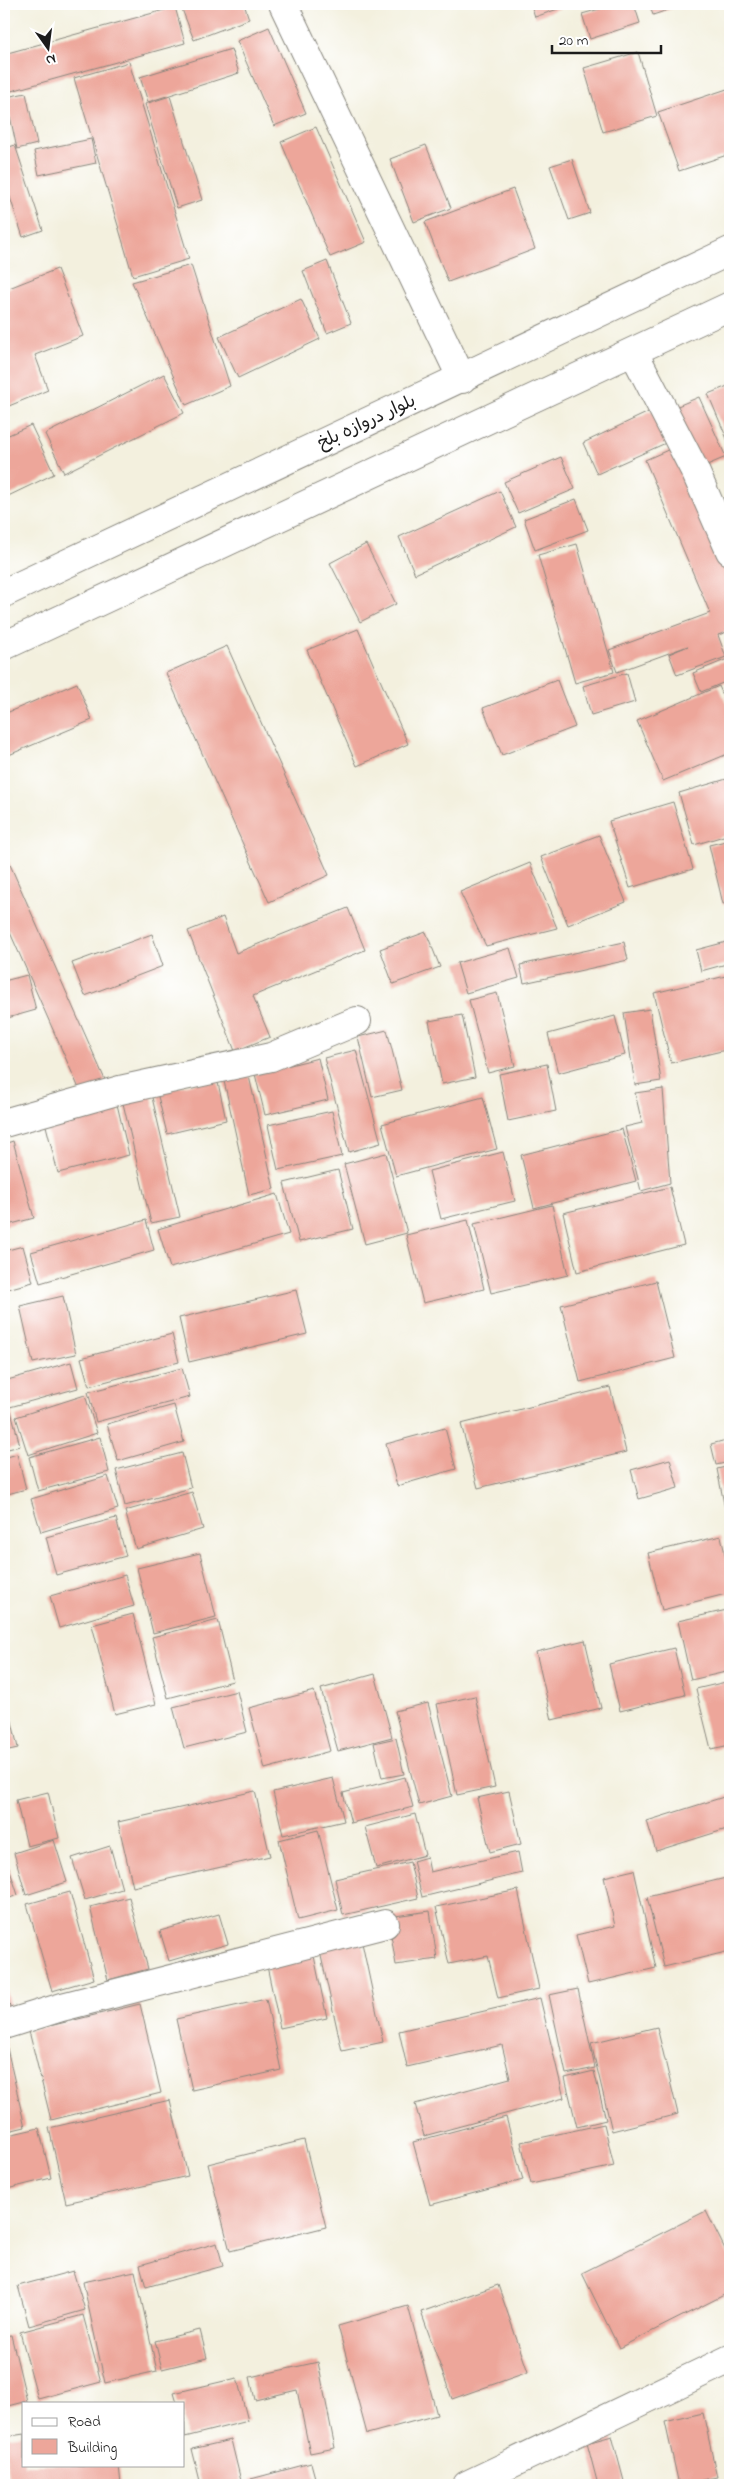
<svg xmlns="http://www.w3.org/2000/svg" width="734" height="2489" font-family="'Indie Flower','Playpen Sans Arabic',sans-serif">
<rect width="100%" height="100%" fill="#fff"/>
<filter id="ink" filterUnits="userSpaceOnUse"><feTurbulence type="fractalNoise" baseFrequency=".02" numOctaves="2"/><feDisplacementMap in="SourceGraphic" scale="10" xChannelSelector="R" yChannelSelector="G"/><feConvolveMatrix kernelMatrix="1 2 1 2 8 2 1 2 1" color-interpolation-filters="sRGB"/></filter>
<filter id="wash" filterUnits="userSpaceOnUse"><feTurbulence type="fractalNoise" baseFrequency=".0096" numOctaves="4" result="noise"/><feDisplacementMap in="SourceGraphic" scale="20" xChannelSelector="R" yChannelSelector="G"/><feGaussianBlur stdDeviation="1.12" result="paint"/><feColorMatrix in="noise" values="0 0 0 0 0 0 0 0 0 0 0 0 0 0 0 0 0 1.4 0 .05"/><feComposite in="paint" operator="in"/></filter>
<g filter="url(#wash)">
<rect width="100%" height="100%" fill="#f3f0de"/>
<g id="blocks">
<path fill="#eda69a" d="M180 4H244L249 19 194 40Z
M531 4H572L535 17Z
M617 4H634L640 23 590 39 582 14Z
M649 4H685L653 15Z
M175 7 185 43 4 93V54Z
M269 27 306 113 274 126 237 41Z
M231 49 239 73 148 102 140 77Z
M638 52 657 116 603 132 584 68Z
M129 62 189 259 133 276 74 78Z
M730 88V154L679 171 658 112Z
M26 93 37 144 17 149 6 97Z
M170 96 202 200 177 208 145 104Z
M316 127 366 242 330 257 281 142Z
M91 139 96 163 39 175 34 151Z
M15 145 43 230 23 237 4 179V149Z
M426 145 451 208 414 222 390 159Z
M572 159 590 213 569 220 550 166Z
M513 189 535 249 448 282 425 222Z
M327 261 351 323 327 333 303 271Z
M191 265 230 386 186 405 132 282Z
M57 269 83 336 35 355 48 390 4 408V290Z
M301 299 320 339 238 378 219 337Z
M164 374 184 413 64 473 45 434Z
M730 385V446L708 394Z
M699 397 726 457 700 468 673 408Z
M653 410 668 442 597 474 583 443Z
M31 425 54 474 4 498V437Z
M677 446 730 570V631L718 635 726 657 677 675 669 654 688 646 617 672 609 650 710 613 645 460Z
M561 457 575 489 518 513 504 482Z
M500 491 516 527 415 574 399 537Z
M576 499 588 530 535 550 524 519Z
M366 544 396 604 360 622 330 563Z
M577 544 614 672 575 683 538 555Z
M358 629 408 744 357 766 307 650Z
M227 646 329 875 269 902 166 673Z
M730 658V680L701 692 693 673Z
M627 673 635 702 591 715 583 686Z
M557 680 575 727 502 755 483 708Z
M77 683 92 720 4 757V714Z
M719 686 730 712V753L663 781 637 721Z
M730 778V834L694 845 679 793Z
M673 802 693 869 630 888 609 821Z
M599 835 626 902 568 925 541 857Z
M730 840V902L723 904 709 845Z
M4 851 106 1082 81 1093 4 919Z
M530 863 557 928 486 946 460 892Z
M348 908 365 950 253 996 270 1037 235 1051 188 931 223 917 236 953Z
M426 932 440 967 393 984 380 949Z
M152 934 163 966 85 996 72 963Z
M730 941V963L701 971 696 950Z
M624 942 628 960 524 983 520 965Z
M510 948 519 978 466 993 457 963Z
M27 975 36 1010 4 1019V981Z
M730 975V1049L671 1063 654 993Z
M497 993 515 1066 488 1073 469 1000Z
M650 1009 661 1081 635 1085 624 1013Z
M462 1015 475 1077 442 1084 429 1021Z
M615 1016 625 1055 558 1073 548 1034Z
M387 1030 402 1090 372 1097 358 1037Z
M356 1050 381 1143 349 1152 324 1058Z
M318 1058 328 1100 265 1115 255 1074Z
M547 1064 556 1111 508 1121 499 1074Z
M249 1076 274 1189 249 1195 224 1081Z
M217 1078 226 1120 167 1134 157 1092Z
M663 1089 670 1183 641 1191 625 1127 642 1123 635 1093Z
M151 1093 180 1217 151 1223 122 1099Z
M483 1097 497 1149 396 1176 382 1124Z
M116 1100 129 1155 58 1173 44 1118Z
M332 1111 342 1156 278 1170 268 1125Z
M622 1129 636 1181 534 1208 521 1155Z
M13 1141 34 1218 4 1226V1144Z
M503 1152 515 1201 441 1219 429 1171Z
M386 1153 407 1233 365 1244 344 1164Z
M338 1170 353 1229 299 1242 284 1183Z
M670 1187 684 1245 577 1272 563 1213Z
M277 1194 289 1234 170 1268 158 1229Z
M552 1205 568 1275 491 1293 474 1224Z
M146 1220 154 1250 40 1283 31 1252Z
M468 1220 484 1289 423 1303 406 1235Z
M23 1246 33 1282 4 1290V1251Z
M656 1281 675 1358 580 1382 561 1305Z
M296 1290 307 1334 189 1362 179 1318Z
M63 1296 76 1354 33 1363 20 1306Z
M172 1334 179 1362 89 1386 81 1358Z
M71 1362 78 1388 10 1407 4 1381Z
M182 1368 190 1397 96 1422 88 1392Z
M610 1387 626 1452 478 1488 461 1424Z
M85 1395 97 1433 28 1455 16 1417Z
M174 1405 184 1442 118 1461 107 1424Z
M11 1411 20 1446 4 1450V1413Z
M445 1428 456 1469 397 1486 386 1444Z
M100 1437 109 1472 38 1491 29 1457Z
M730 1439V1462L716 1465 711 1444Z
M182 1453 191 1488 125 1506 116 1470Z
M17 1454 26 1489 4 1495V1458Z
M670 1459 678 1488 639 1499 631 1470Z
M730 1466V1523L728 1524 717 1469Z
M108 1476 118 1509 41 1532 31 1499Z
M192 1492 203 1529 136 1549 125 1511Z
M116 1518 126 1556 56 1575 46 1537Z
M721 1536 730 1577V1593L662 1610 648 1553Z
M200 1553 216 1617 153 1633 137 1568Z
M125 1575 134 1606 59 1628 50 1596Z
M727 1610 730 1625V1671L691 1680 678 1621Z
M133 1614 156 1704 115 1714 92 1625Z
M218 1620 233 1681 168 1698 152 1637Z
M585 1640 601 1708 552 1720 536 1652Z
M674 1648 685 1695 620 1711 609 1664Z
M375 1674 392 1737 338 1751 321 1689Z
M730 1681V1745L711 1749 696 1689Z
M237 1691 247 1732 184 1748 173 1707Z
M314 1691 330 1751 265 1769 249 1708Z
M475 1696 495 1787 457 1795 437 1704Z
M7 1700 18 1748 4 1751V1701Z
M428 1703 452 1796 419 1805 395 1711Z
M396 1738 404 1774 382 1778 374 1743Z
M405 1777 413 1807 351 1823 343 1793Z
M333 1778 344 1821 283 1835 273 1792Z
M255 1791 270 1856 133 1887 118 1822Z
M509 1791 521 1844 490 1852 477 1798Z
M48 1792 59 1838 27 1846 16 1800Z
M730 1795V1828L656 1851 647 1821Z
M415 1814 425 1855 376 1868 365 1827Z
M318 1830 338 1910 298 1920 279 1840Z
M54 1840 67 1882 26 1895 14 1853Z
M110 1846 122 1889 85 1900 72 1858Z
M518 1852 522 1873 422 1897 413 1861 427 1857 430 1872Z
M4 1853 18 1895 4 1900Z
M410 1862 418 1898 343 1915 335 1879Z
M634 1870 656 1968 588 1984 576 1935 615 1926 604 1877Z
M730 1877V1951L664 1967 647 1897Z
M518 1890 539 1989 498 1998 488 1956 449 1964 436 1907Z
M70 1892 94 1979 52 1991 27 1904Z
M129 1897 148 1969 108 1980 90 1907Z
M430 1911 437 1959 396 1965 388 1917Z
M219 1914 228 1944 169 1961 160 1931Z
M361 1938 383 2042 342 2051 319 1947Z
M314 1956 327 2018 280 2028 267 1966Z
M4 1984 12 2014 4 2016Z
M578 1989 595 2068 566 2074 549 1995Z
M540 1998 564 2098 424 2136 415 2104 510 2078 502 2045 407 2067 399 2031Z
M266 1999 281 2070 192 2090 176 2019Z
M140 2004 161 2093 51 2120 29 2031Z
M657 2027 678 2114 612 2131 591 2043Z
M4 2035 25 2127 4 2132Z
M594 2071 606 2120 577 2127 565 2078Z
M170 2100 188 2176 66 2203 49 2128Z
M506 2117 523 2180 430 2205 413 2142Z
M604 2124 614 2166 531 2184 521 2142Z
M39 2128 51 2178 7 2189 4 2175V2136Z
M304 2140 326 2227 230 2251 208 2164Z
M706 2211 730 2259V2292L619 2348 582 2273Z
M217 2243 223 2266 146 2287 140 2265Z
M73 2271 85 2310 29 2326 18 2286Z
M135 2271 157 2371 105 2383 83 2282Z
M498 2285 528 2372 452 2399 421 2312Z
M408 2306 437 2415 367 2434 338 2326Z
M83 2315 101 2382 38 2399 20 2332Z
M200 2330 207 2358 162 2369 155 2341Z
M11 2335 27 2401 4 2407V2336Z
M318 2362 335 2448 310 2453 297 2390 255 2400 250 2377Z
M237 2378 248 2421 185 2437 184 2403H177L174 2393Z
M703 2413 717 2477 679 2485 665 2422Z
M24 2434V2465H119L121 2485H10L4 2437Z
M612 2436 625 2485H598L587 2443Z
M231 2440 242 2485H201L192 2449Z
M311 2463 317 2485H252L251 2479Z"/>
</g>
</g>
<g filter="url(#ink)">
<use href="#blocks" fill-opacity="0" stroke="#88867d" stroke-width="1"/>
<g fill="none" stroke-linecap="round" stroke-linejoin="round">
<defs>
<path id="minor" d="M283 4 462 379
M634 353 695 471 730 551
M4 1123 120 1090 271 1057 357 1021
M4 2025 62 2007 385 1924
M467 2485 730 2359"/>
<path id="primary" d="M4 593 730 251
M4 646 730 306"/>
</defs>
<use href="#minor" stroke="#88867d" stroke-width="30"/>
<use href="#primary" stroke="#88867d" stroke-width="30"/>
<use href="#minor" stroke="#fff" stroke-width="28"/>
<use href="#primary" stroke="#fff" stroke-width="28"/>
</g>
</g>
<g text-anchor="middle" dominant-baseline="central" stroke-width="4" stroke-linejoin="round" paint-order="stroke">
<g font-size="18" fill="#1c1c1c" stroke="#fff">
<text transform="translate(367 423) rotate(-25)">بلوار دروازه بلخ</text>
</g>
</g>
<rect width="734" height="2489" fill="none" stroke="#fff" stroke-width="20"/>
<rect x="22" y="2402" width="162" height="65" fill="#ffffff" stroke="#a4a4a4"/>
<rect x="32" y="2418" width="25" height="8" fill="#ffffff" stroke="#a4a4a4"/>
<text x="68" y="2426" font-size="15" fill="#1c1c1c">Road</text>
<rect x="32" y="2439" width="25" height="15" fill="#eda69a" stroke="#a4a4a4"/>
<text x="68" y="2452" font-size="15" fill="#1c1c1c">Building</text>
<g transform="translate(48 48) rotate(166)" stroke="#ffffff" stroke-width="4" paint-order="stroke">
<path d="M0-4L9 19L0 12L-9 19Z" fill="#1c1c1c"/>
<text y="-8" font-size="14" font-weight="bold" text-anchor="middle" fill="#1c1c1c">N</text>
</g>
<path d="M552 45v8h109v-8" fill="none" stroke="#1c1c1c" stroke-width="2.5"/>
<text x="559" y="45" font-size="15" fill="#1c1c1c" stroke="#ffffff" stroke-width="4" paint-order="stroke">20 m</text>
</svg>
